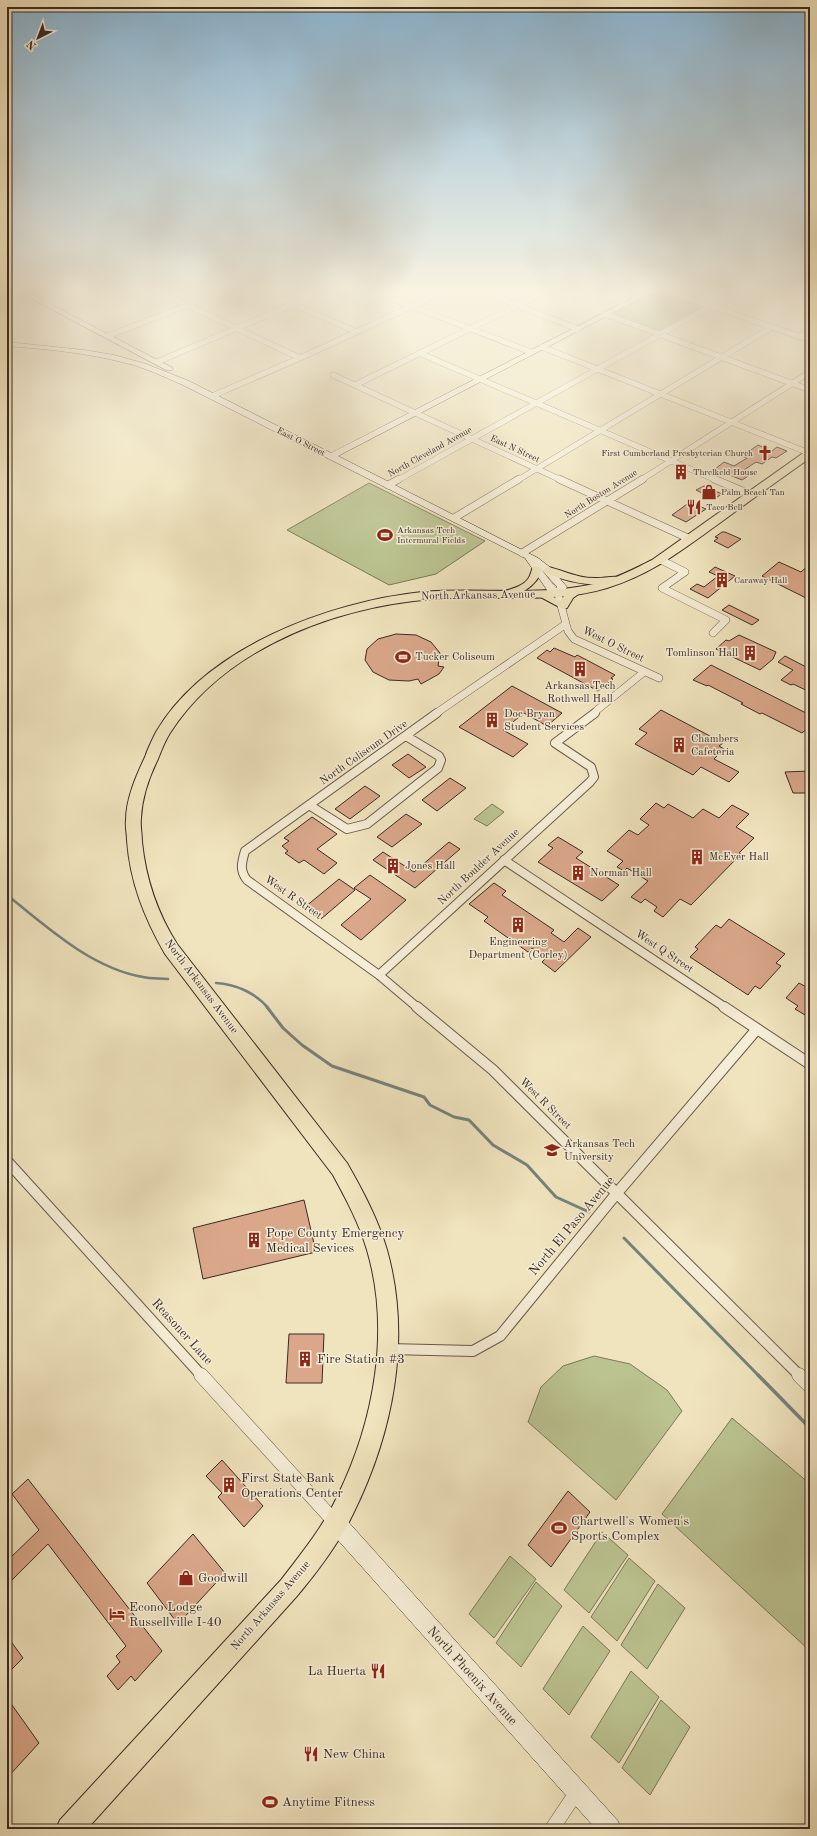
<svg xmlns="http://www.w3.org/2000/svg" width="817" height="1836" font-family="'Old Standard TT',serif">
<rect width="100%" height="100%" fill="#f0e4be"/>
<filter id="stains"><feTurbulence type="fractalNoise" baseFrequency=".005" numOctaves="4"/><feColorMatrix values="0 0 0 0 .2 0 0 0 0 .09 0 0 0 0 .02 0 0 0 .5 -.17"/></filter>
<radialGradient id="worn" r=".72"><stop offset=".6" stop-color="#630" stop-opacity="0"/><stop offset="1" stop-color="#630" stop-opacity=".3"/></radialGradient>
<path fill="#bbc491" stroke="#7a785b" d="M651 292H666L708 307 661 333 609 314Z
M369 483 485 541 436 574 389 585 287 530Z
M492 804 504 812 487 826 474 819Z
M594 1356 630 1364 667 1390 682 1411 616 1500 528 1422 541 1387 563 1366Z
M732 1418 810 1484V1651L662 1514Z
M602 1532 628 1555 589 1613 564 1590Z
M510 1556 536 1579 494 1638 469 1614Z
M629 1558 655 1581 617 1641 591 1617Z
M536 1582 562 1606 521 1667 496 1643Z
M658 1584 685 1608 647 1669 621 1645Z
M583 1626 610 1651 569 1715 543 1689Z
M631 1671 659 1697 619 1763 591 1737Z
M661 1700 690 1727 650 1795 622 1768Z"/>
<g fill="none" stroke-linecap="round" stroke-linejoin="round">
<path stroke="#76827f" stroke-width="2.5" d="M7 895C47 927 91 968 143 977 151 979 160 978 168 979
M216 983C235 984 256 993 268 1008"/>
<path stroke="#76827f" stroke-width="3" d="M267 1007 283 1028 302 1045 332 1066 424 1097 430 1105 454 1117 469 1120 493 1145 527 1165 556 1197 589 1212
M624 1238 759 1376"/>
<path stroke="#76827f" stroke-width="3.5" d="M758 1375 810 1428"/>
</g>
<path fill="#daa78a" stroke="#3a2b25" d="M758 445 772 451 777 447 787 451 776 458 772 457 762 464 756 462 744 470 751 474 742 480 715 469 724 462 734 466 747 458 742 456Z
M704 486 722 494 714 499 696 490Z
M690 502 706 509 686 522 672 515Z
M722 532H725L741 539 728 548 714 541 718 538 715 537Z
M779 562 801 572 810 564V600L762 576Z
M715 567 735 576 708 598 690 589 697 584 704 587 718 576 709 572Z
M729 605 759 620 752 625 722 610Z
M396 634 416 635 431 642 440 653 438 666 444 667 439 674 421 684 418 679 409 681 389 680 373 672 365 660 367 649 378 639Z
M739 635 776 652 773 659 760 670 716 649 726 640 729 641Z
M554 648 575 657 577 655 581 657 615 675 611 678 613 679 598 691 537 658 547 650 550 652Z
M785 656 810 669V692L793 684 791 685 781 680 793 670 778 662Z
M711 665 810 715V726L802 733 762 713 760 714 741 704 743 703 708 685 707 686 693 680Z
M512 686 562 713 547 726 524 713 503 730 528 744 513 757 459 727Z
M661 710 723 743 719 746 724 749 714 759 739 772 729 782 701 767 693 775 635 744 647 733 639 729Z
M408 754 426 767 409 778 392 765Z
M810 771V793H793L785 772Z
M450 778 466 788 437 811 422 800Z
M365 786 380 796 350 819 335 809Z
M656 803 664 808 668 804 693 818 703 809 719 818 732 805 749 814 736 827 754 838 739 853 741 854 691 905 680 899 663 917 654 911 657 907 645 899 641 903 631 897 648 881 627 868 624 871 617 867 623 861 607 851 629 830 638 835 649 825 640 819Z
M406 814 422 824 392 847 377 837Z
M312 817 337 834 317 849 337 863 324 874 304 860 299 863 285 853 288 851 282 846 289 841 284 838Z
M558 837 583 852 576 858 619 885 602 901 538 862 553 848 548 845Z
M449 842 460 849 415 888 373 860 383 852 414 872Z
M370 875 406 900 361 940 341 925 371 899 354 888Z
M339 879 355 890 321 919 305 907Z
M494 883 506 891 502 895 554 930 551 933 564 942 578 928 591 937 555 972 542 962 546 958 532 948 528 952 484 921 488 917 469 904Z
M729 919 785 954 776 963 781 966 760 989 755 986 748 995 690 957 698 949 695 947 716 925 721 928Z
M799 983 810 989V1018L795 1009 798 1006 786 998Z
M304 1200 316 1252 203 1279 193 1228Z
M289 1334H324L322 1383H286Z
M222 1460 263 1506 244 1527 218 1497 222 1493 206 1476Z
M28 1479 162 1651 135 1681 131 1676 118 1690 107 1676 120 1662 116 1656 126 1646 48 1544 10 1582 7 1577V1561L39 1530 12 1494Z
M568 1491 590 1512 551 1567 528 1545Z
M193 1534 225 1573 178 1624 147 1583Z
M7 1636 23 1658 7 1674Z
M7 1698 39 1743 7 1778Z"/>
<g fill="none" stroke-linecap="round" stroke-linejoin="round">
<defs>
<path id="street-far4" d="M159 292 300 358
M265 292 357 332
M375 292 531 352
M483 292 578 329
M592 292 625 304
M669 292 810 340
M605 314 810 390
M108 336 221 292
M799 337 810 330
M542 347 809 453
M419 353 716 480
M157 362 322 292
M333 375 561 480
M355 385 545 292
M212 396 300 358 443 292
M398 480 711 306
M518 480 772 327
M641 480 810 372"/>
<path id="street-far3" d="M559 479 690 539
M714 479 752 495
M388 485 399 479
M454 518 519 479
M522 553 643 479
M661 560 685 572 662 588 726 620 713 633
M566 624 568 631 574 639 659 678
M435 714 566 624 558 594
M594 714 597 710 644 672"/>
<path id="street-far2" d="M309 805 347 829 367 824 438 768 441 760 439 756 406 736
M504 860 726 1008
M379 975 590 782 594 777 591 767 555 743 595 713
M418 1008 379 975 247 880C239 870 242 862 245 851L437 713"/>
<path id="street-far1" d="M417 1007 493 1070 800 1376
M724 1007 810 1064
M7 1161 202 1376
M388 1349 473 1351 500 1336 617 1193 757 1029"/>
<path id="street" d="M201 1375 335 1522
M799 1375 810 1386
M552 1829 576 1793"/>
<path id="secondary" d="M19 292H27L173 368 172 370H166Z
M644 292H653L338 456 538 558 551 568 567 587 562 596 558 597 547 590 525 558 183 385C164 377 146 368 126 363 87 353 47 349 7 346V342L84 350 114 355 146 364 189 381 331 453ZM541 569 557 587 556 588Z
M335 1513 342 1515 618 1821 621 1829H596L328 1529 326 1522 328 1515Z"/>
<path id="primary" d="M537 566 542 569C538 586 514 601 497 597L496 595 497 593C507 590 521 588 528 579 531 575 531 571 533 567Z
M548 567C566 571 578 579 598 578 605 578 620 574 625 580 622 584 616 584 611 584 587 586 566 582 544 572L543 570Z
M579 587 584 590 573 598 567 608 563 609 535 594 536 592H544L561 601 565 594Z"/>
<path id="highway" d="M810 450V458C779 480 748 502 717 525 679 552 652 574 607 588 557 603 502 596 451 598 348 602 228 643 170 733 165 741 161 751 158 759 149 777 142 798 141 818 140 826 142 834 142 842 146 880 157 912 177 944L347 1163C363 1191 378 1219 387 1250 412 1339 393 1433 353 1514 339 1543 318 1571 297 1596L87 1829H56L60 1820 281 1580C301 1554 323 1527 337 1497 374 1422 391 1331 367 1250 359 1223 346 1199 333 1175L165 954C144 917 130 882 127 840 127 833 125 827 126 820 126 799 136 776 145 757 148 748 152 740 156 732 206 647 329 602 422 592 480 587 540 597 598 583 617 578 634 569 652 560L806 451Z"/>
</defs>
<use href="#street-far4" stroke="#68594b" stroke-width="6"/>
<use href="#street-far3" stroke="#68594b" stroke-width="8"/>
<use href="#street-far2" stroke="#68594b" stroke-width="10"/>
<use href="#street-far1" stroke="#68594b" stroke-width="12"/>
<use href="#street" stroke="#68594b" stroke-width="15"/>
<use href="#secondary" stroke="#3a2b25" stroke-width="1"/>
<use href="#primary" stroke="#3a2b25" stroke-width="2"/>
<use href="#highway" stroke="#3a2b25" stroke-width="2"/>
<use href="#street-far4" stroke="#f5edd5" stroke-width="5.5"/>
<use href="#street-far3" stroke="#f5edd5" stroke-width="7"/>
<use href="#street-far2" stroke="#f5edd5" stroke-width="8"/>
<use href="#street-far1" stroke="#f5edd5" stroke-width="10"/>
<use href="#street" stroke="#f5edd5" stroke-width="14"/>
<use href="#secondary" fill="#f5edd5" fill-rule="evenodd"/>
<use href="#primary" fill="#f0e4be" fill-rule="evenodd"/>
<use href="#highway" fill="#f0e4be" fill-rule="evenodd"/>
</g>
<linearGradient id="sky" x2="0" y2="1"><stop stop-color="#8ab7d6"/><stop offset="0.53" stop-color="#f8f3e2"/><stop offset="1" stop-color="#f8f3e2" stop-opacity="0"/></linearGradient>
<rect width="817" height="549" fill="url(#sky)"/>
<defs>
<symbol id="church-bare" viewBox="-9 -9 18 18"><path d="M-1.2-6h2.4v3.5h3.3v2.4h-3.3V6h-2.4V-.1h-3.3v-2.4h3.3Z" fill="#8f2418" stroke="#f5edd5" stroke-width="2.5" paint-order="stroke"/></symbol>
<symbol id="building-bare" viewBox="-9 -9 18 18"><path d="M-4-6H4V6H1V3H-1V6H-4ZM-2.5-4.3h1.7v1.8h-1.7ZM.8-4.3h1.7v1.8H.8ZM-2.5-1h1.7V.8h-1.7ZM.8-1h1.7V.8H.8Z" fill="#8f2418" stroke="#f5edd5" stroke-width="2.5" paint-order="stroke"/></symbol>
<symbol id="shop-bare" viewBox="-9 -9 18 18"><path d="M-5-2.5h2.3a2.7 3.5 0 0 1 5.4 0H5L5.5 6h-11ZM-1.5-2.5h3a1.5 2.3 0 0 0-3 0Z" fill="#8f2418" stroke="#f5edd5" stroke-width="2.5" paint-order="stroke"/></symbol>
<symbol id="restaurant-bare" viewBox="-9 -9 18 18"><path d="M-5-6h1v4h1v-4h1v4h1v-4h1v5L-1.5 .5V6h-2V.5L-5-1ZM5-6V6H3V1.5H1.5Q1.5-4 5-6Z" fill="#8f2418" stroke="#f5edd5" stroke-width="2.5" paint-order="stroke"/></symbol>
<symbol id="stadium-bare" viewBox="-9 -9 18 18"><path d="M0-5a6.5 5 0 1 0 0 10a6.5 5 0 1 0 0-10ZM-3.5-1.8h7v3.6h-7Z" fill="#8f2418" stroke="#f5edd5" stroke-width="2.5" paint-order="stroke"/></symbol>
<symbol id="university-bare" viewBox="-9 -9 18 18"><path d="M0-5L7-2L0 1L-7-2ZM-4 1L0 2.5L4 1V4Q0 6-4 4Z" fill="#8f2418" stroke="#f5edd5" stroke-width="2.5" paint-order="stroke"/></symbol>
<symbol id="hotel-bare" viewBox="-9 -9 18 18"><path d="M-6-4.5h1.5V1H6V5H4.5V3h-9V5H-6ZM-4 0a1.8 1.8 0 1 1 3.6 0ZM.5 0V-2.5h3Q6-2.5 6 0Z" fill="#8f2418" stroke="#f5edd5" stroke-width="2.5" paint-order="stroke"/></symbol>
</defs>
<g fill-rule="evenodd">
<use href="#church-bare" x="754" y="442" width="22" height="22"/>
<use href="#building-bare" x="670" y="461" width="22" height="22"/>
<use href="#shop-bare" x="698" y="481" width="22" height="22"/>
<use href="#restaurant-bare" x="683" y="496" width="22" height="22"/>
<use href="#stadium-bare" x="374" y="524" width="22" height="22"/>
<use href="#building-bare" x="711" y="569" width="22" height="22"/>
<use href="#building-bare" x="739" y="642" width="22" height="22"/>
<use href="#stadium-bare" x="392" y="646" width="22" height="22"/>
<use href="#building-bare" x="569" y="658" width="22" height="22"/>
<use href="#building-bare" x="481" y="709" width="22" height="22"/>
<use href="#building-bare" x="668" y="734" width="22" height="22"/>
<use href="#building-bare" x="686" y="846" width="22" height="22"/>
<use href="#building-bare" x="382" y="855" width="22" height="22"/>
<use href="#building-bare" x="567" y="862" width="22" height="22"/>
<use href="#building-bare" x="507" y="914" width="22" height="22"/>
<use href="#university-bare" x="541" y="1139" width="22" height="22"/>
<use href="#building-bare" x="243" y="1229" width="22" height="22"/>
<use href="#building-bare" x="294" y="1348" width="22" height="22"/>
<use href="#building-bare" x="218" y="1474" width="22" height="22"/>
<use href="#stadium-bare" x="548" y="1517" width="22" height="22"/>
<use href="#shop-bare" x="175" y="1567" width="22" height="22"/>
<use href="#hotel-bare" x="106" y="1603" width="22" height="22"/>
<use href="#restaurant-bare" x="367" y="1660" width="22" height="22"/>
<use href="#restaurant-bare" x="300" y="1743" width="22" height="22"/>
<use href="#stadium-bare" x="259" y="1791" width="22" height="22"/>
</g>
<g text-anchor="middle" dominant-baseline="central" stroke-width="3" stroke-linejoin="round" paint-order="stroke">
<g font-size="9" fill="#3a2b25" stroke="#f5edd5">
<text transform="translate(301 442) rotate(27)">East O Street</text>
<text transform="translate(515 449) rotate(25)">East N Street</text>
<text transform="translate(430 452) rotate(-29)">North Cleveland Avenue</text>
<text transform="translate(601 494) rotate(-32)">North Boston Avenue</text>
</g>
<g font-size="9" fill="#3a2b25" stroke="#f5edd5" text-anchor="start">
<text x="753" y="453" text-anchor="end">First Cumberland Presbyterian Church</text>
<text x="693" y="472">Threlkeld House</text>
<text x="721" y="492">Palm Beach Tan</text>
<text x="706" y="507">Taco Bell</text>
<text x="397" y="530">Arkansas Tech<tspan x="397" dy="10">Intermural Fields</tspan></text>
<text x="734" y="580">Caraway Hall</text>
</g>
<g font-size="11" fill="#3a2b25" stroke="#f5edd5">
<text transform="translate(478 596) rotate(-1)">North Arkansas Avenue</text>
<text transform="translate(613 645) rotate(26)">West O Street</text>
<text transform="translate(364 753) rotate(-35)">North Coliseum Drive</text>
<text transform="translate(479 867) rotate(-43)">North Boulder Avenue</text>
<text transform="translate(293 898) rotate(35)">West R Street</text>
<text transform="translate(664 952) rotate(34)">West Q Street</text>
<text transform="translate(201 987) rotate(53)">North Arkansas Avenue</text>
<text transform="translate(545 1104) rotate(45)">West R Street</text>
<text transform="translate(271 1606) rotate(-49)">North Arkansas Avenue</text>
</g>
<g font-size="11" fill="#3a2b25" stroke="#f5edd5" text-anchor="start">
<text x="738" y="653" text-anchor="end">Tomlinson Hall</text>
<text x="415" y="657">Tucker Coliseum</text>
<text x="580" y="686" text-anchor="middle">Arkansas Tech<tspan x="580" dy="13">Rothwell Hall</tspan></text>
<text x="504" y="714">Doc Bryan<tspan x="504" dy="13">Student Services</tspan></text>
<text x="691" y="739">Chambers<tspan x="691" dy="13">Cafeteria</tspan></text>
<text x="709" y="857">McEver Hall</text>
<text x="405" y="866">Jones Hall</text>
<text x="590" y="873">Norman Hall</text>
<text x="518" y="942" text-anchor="middle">Engineering<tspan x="518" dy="13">Department (Corley)</tspan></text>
<text x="564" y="1144">Arkansas Tech<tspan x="564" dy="13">University</tspan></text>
</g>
<g font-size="13" fill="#3a2b25" stroke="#f5edd5">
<text transform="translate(572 1226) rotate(-50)">North El Paso Avenue</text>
<text transform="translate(182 1332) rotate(48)">Reasoner Lane</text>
<text transform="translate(472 1676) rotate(48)">North Phoenix Avenue</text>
</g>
<g font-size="13" fill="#3a2b25" stroke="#f5edd5" text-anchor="start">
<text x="266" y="1233">Pope County Emergency<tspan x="266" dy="15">Medical Sevices</tspan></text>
<text x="317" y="1359">Fire Station #3</text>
<text x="241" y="1478">First State Bank<tspan x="241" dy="15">Operations Center</tspan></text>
<text x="571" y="1521">Chartwell's Women's<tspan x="571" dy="15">Sports Complex</tspan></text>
<text x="198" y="1578">Goodwill</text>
<text x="129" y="1607">Econo Lodge<tspan x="129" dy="15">Russellville I-40</tspan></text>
<text x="366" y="1671" text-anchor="end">La Huerta</text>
<text x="323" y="1754">New China</text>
<text x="282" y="1802">Anytime Fitness</text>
</g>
</g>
<rect width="817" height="1836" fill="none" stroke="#f0e4be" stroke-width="24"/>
<rect x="8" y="8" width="801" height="1820" fill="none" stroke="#3a2b25" stroke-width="2"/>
<rect x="12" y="12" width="793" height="1812" fill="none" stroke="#3a2b25"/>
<g transform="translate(38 38) rotate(222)" stroke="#f5edd5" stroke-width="3" paint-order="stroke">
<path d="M0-3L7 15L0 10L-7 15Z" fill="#3a2b25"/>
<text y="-6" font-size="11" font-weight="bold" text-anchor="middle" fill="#3a2b25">N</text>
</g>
<rect width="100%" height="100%" filter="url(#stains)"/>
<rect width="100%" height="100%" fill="url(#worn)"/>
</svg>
